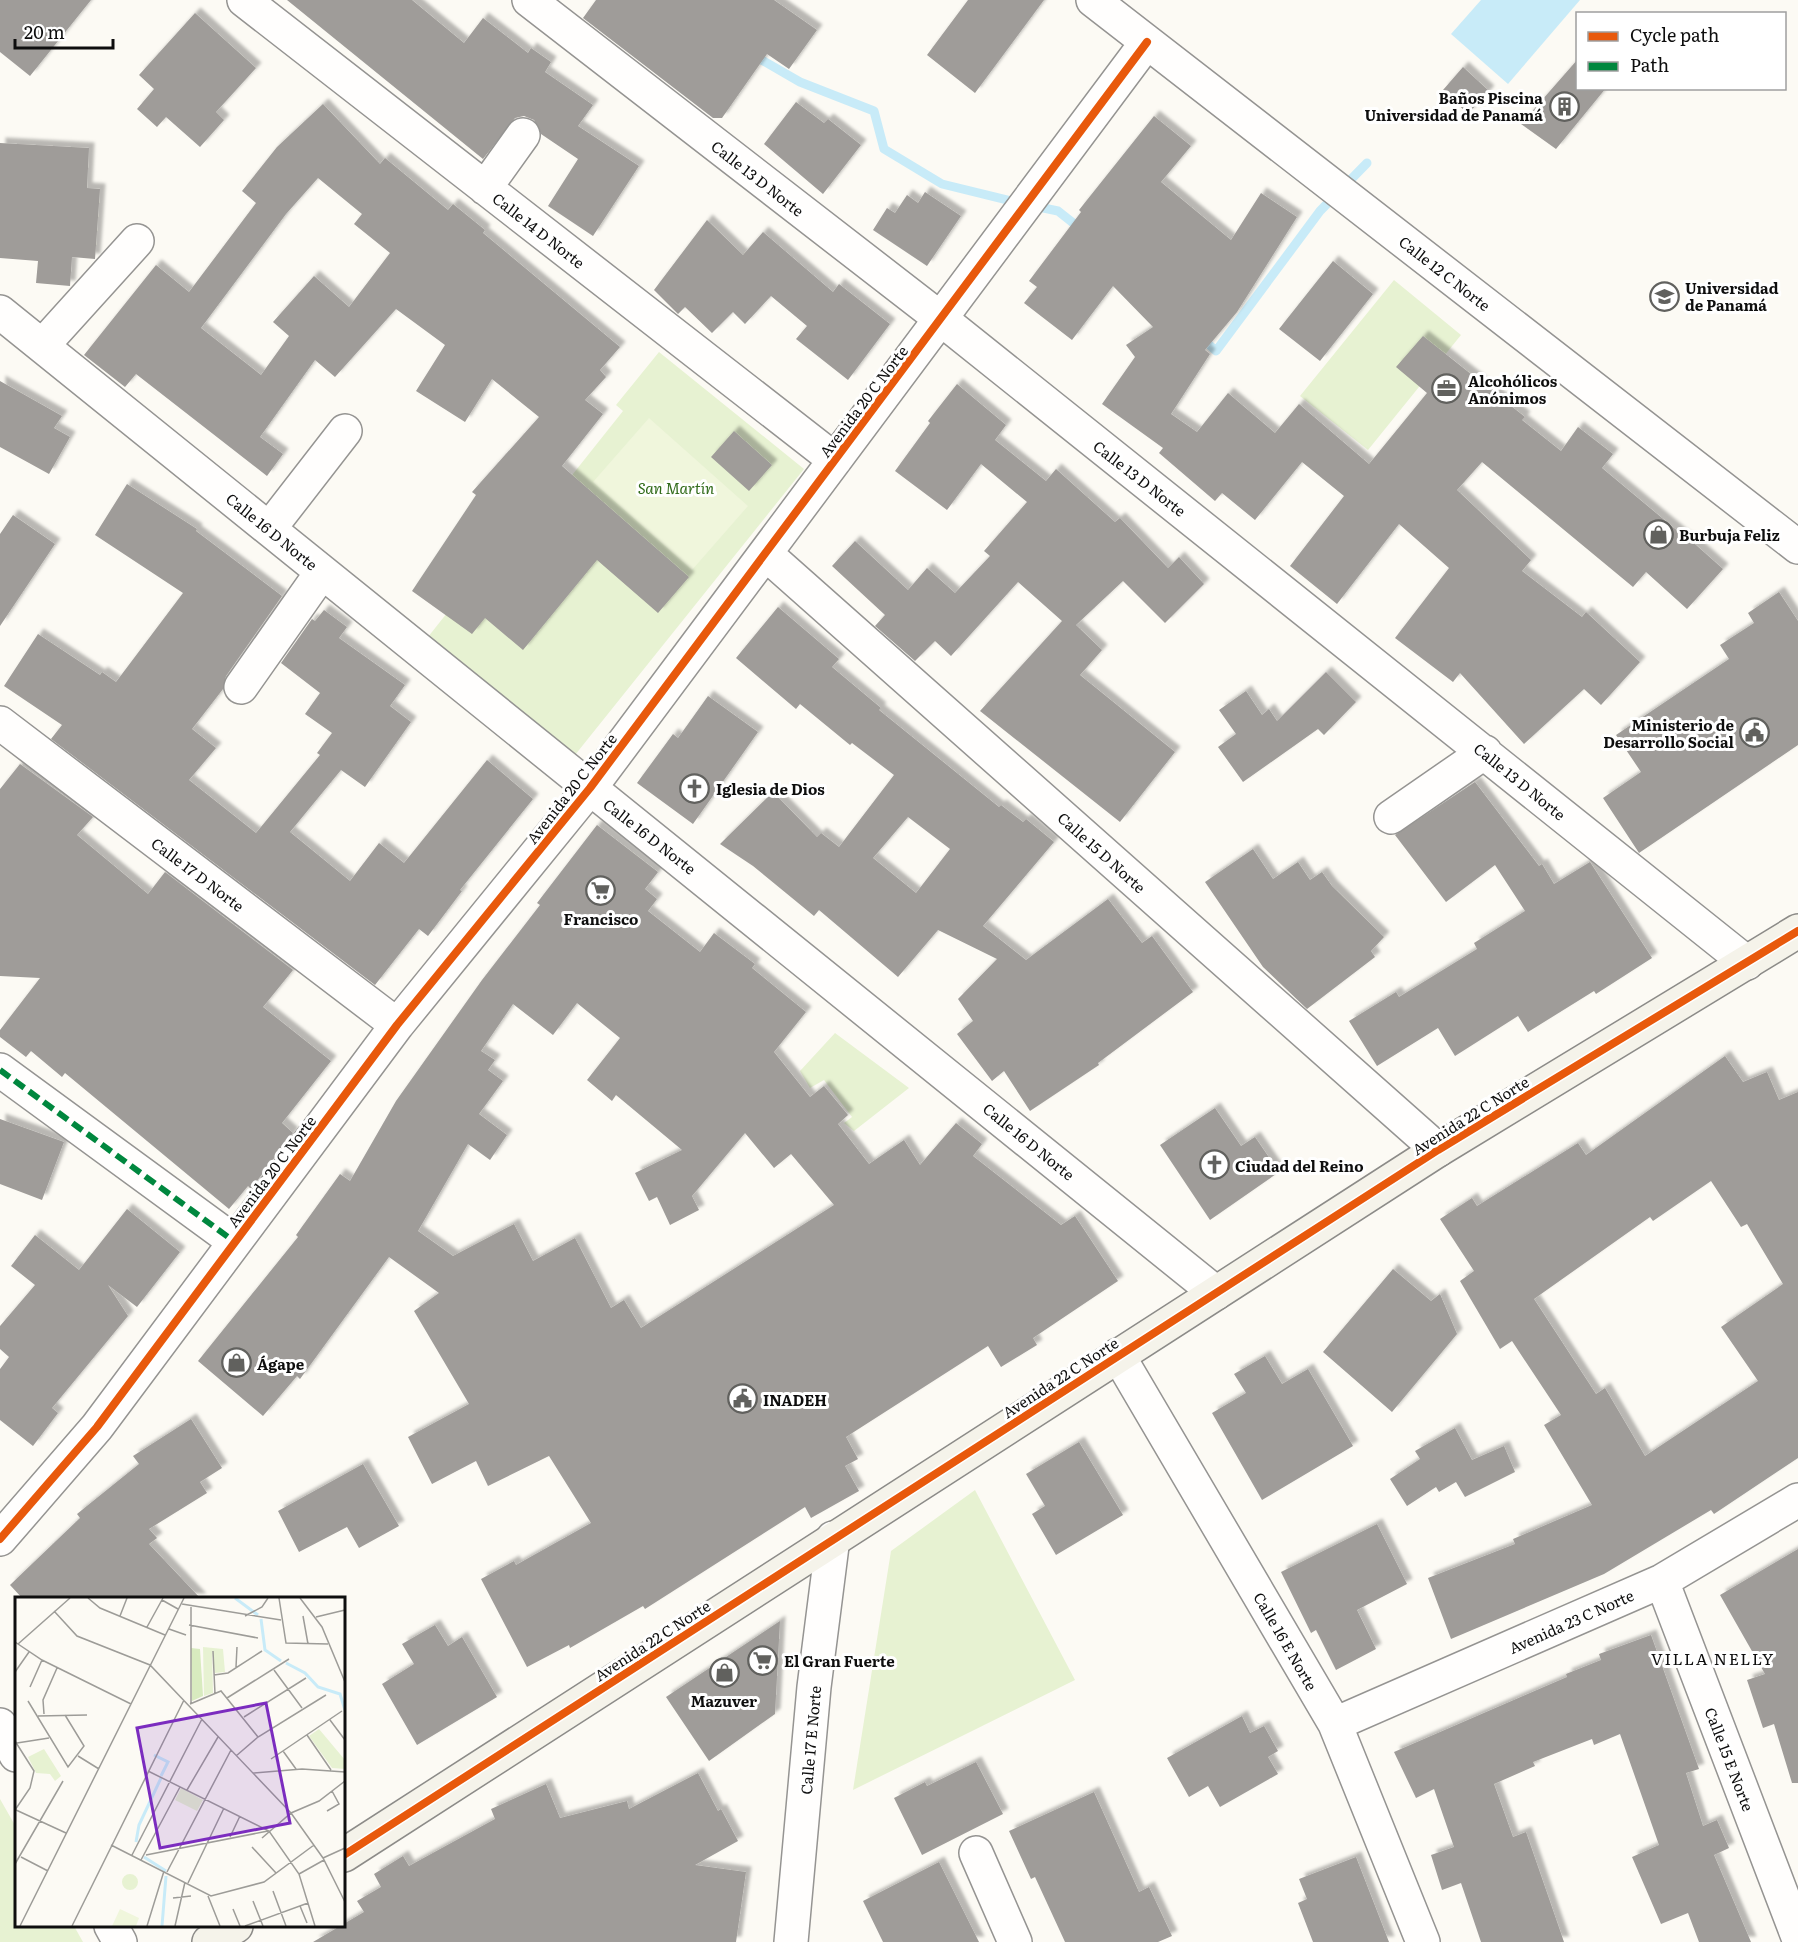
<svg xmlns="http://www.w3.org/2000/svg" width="1798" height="1942" font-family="Literata,serif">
<defs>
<filter id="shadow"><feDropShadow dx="5.5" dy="-5.5" stdDeviation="1.5" flood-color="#0004"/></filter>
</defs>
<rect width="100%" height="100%" fill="#fcfaf4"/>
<path fill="#e7f2d2" d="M1394 280 1461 335 1368 450 1300 396Z
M659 352 804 469 575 755 428 637 481 570 557 494 623 411 616 405Z
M835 1033 909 1088 854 1131 844 1123 852 1117 824 1080 810 1088 800 1071Z
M975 1490 1075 1680 853 1790 891 1551Z
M0 1799 16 1827V1926H74L83 1942H0Z"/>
<path fill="#f0f6dc" d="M649 418 748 506 692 570 593 482Z"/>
<path fill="#c8ebf8" d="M1481 0H1580L1508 84 1451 34Z"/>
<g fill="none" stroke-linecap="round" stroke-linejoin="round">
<path stroke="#c8ebf8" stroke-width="9" d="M753 55 800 82 874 111 884 149 942 184 1020 203
M1034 206 1058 211 1082 230
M1202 338 1216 351 1320 211 1367 163"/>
</g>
<path fill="#9f9c99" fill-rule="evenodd" filter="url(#shadow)" d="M0 0H91L30 76 0 52Z
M287 0H412L464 43 483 18 528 53 531 48 551 62 545 72 593 105 578 126 639 166 593 236 548 206 578 159 541 134 534 120 524 116 515 118 483 159Z
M596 0H774L817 30 789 69 767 54 722 118H713L583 18Z
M968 0H1044L975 93 927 55Z
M195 13 256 68 216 112 224 120 200 147 166 117 157 127 137 109 154 89 139 75Z
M1578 59V88H1606L1556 149 1521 124Z
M1463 67 1489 91 1468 114 1443 90Z
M796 102 824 123 828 119 861 145 823 194 764 144Z
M323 104 380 164 385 158 448 210 453 204 485 230 483 233 620 347 600 370 606 377 585 400 603 414 562 466 689 577 658 613 597 560 523 650 485 618 472 634 412 591 476 495 472 492 539 417 492 379 465 422 416 391 445 345 396 309 335 377 315 360 260 437 283 454 267 476 136 374 125 387 84 355 156 265 189 292 256 203 242 191 277 147ZM318 178 362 214 354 224 390 253 349 307 314 276 273 322 289 336 261 375 201 328 286 214Z
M1154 116 1191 146 1161 182 1231 240 1261 193 1297 217 1237 312 1205 350 1210 354 1171 414 1197 432 1228 393 1275 433 1299 404 1369 464 1427 393 1396 367 1423 336 1525 417 1522 420 1561 451 1578 427 1613 454 1602 468 1686 538 1687 537 1723 569 1687 609 1646 572 1633 587 1482 462 1457 490 1531 560 1522 571 1582 617 1586 612 1640 662 1601 705 1584 689 1524 744 1460 673 1453 682 1395 638 1449 568 1399 524 1337 604 1290 566 1344 496 1302 462 1255 520 1222 493 1215 501 1159 453 1163 448 1102 404 1135 357 1126 345 1153 327 1113 286 1072 340 1024 303 1037 287 1029 281 1081 212 1079 210Z
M0 143 89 148 87 188 100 189 95 259 72 257 70 286 36 283 38 261 0 258Z
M925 192 961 216 927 266 873 230 887 208 895 213 907 195 918 203Z
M707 220 743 255 763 232 833 292 839 284 890 324 848 380 796 339 807 326 771 296 745 324 733 312 712 333 685 307 678 314 654 290Z
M1333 261 1373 294 1320 361 1279 329Z
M0 381 62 416 54 428 70 437 49 474 0 447Z
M957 384 1006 425 995 440 1046 481 1056 469 1115 522 1120 518 1168 568 1179 557 1204 584 1165 623 1123 581 1076 625 1102 650 1080 675 1175 752 1120 822 980 711 1062 621 1018 582 951 656 935 641 915 661 875 626 885 615 832 566 855 541 908 590 927 568 955 593 990 556 984 551 1027 502 981 464 947 510 895 471 930 423 928 421Z
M734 431 772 465 749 491 711 457Z
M127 484 197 529 196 531 282 596 226 676 223 689 192 729 216 748 189 780 256 833 320 755 317 753 332 733 305 714 320 693 281 663 312 619 315 621 324 610 347 627 339 638 405 685 390 706 411 722 365 787 341 770 290 832 350 881 379 843 404 863 487 760 533 799 460 890 462 891 428 936 419 929 375 985 51 739 62 725 4 686 38 634 100 675 102 672 116 682 183 593 95 535Z
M13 515 55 544 0 626V534Z
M1779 592 1798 621V745L1639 853 1603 798 1641 772 1616 735 1729 659 1720 645 1754 623 1748 613Z
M778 607 839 659 832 667 881 708 879 710 999 807 1001 805 1023 822 1026 819 1054 842 983 926 1026 960 1108 899 1142 943 1152 936 1193 992 1098 1063 1099 1065 1030 1111 1004 1071 992 1081 957 1034 973 1021 958 999 997 959 938 930 898 977 819 910 814 916 753 866 720 844 773 792 817 837 821 833 839 847 894 775 852 743 850 745 800 704 796 709 736 658ZM908 817 950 849 916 893 873 858Z
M1326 672 1356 702 1324 735 1318 729 1243 782 1218 747 1236 734 1219 710 1246 691 1262 715 1269 709 1277 721Z
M708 696 758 732 693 824 637 783 673 734 678 738Z
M20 764 93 817 77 835 148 894 165 872 293 970 263 1007 331 1061 282 1123 293 1133 251 1189 248 1186 229 1209 65 1073 62 1077 31 1051 26 1057 0 1037V1030L40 978 0 976V789Z
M1475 782 1539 866 1542 864 1554 884 1590 862 1652 958 1596 994 1594 991 1528 1032 1518 1016 1455 1056 1438 1028 1377 1066 1349 1021 1396 992 1399 997 1477 949 1474 943 1525 911 1495 865 1446 902 1395 835Z
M597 825 658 872 645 889 657 899 648 911 700 952 714 933 755 964 752 968 806 1012 774 1052 810 1097 824 1086 848 1115 838 1124 869 1164 904 1140 920 1165 956 1123 982 1144 973 1156 1061 1225 1075 1216 1118 1281 1033 1338 1037 1345 1001 1367 988 1346 846 1437 858 1459 845 1466 859 1491 811 1518 805 1507 645 1609 643 1606 570 1648 569 1645 527 1667 481 1579 514 1561 516 1565 591 1523 549 1456 488 1486 476 1461 432 1484 408 1437 469 1404 414 1311 439 1293 389 1257 300 1379 297 1376 263 1416 198 1361 298 1237 296 1235 340 1174 350 1181 396 1101 482 980 540 905 537 903ZM577 1003 620 1038 587 1080 612 1101 616 1095 682 1150 635 1173 649 1201 657 1197 670 1225 699 1210 692 1196 745 1133 774 1168 791 1154 834 1205 641 1328 624 1300 611 1308 575 1238 533 1261 514 1224 453 1256 418 1231 468 1144 490 1160 507 1135 479 1114 503 1081 488 1070 495 1060 481 1051 513 1004 553 1035Z
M1253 849 1273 879 1298 862 1310 880 1322 872 1332 886 1384 937 1371 951 1375 957 1307 1009 1263 967 1205 882Z
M1725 1056 1743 1082 1767 1072 1779 1100 1798 1092V1458L1714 1514 1711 1510 1604 1574 1451 1639 1428 1578 1515 1544 1513 1539 1592 1505 1544 1425 1561 1415 1512 1341 1500 1349 1460 1281 1474 1271 1440 1219 1472 1198 1477 1206 1578 1143 1586 1155ZM1711 1181 1741 1227 1747 1224 1783 1284 1721 1327 1758 1381 1645 1456 1605 1388 1596 1394 1534 1299 1650 1217 1653 1221Z
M1215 1108 1241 1146 1255 1137 1279 1172 1210 1220 1160 1145Z
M0 1119 64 1142 42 1200 0 1184Z
M127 1209 180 1252 137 1307 108 1285 128 1316 52 1408 58 1413 33 1446 0 1420V1369L9 1357 0 1349V1326L35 1285 11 1266 35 1235 79 1270Z
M1393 1269 1431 1301 1440 1294 1457 1334 1392 1412 1323 1352Z
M1265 1356 1282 1384 1308 1369 1353 1446 1262 1500 1212 1413 1246 1393 1234 1374Z
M191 1419 222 1468 200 1482 207 1493 149 1529 157 1538 149 1544 201 1599H23L10 1585 80 1518 77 1514 139 1464 133 1456Z
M1455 1428 1472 1460 1504 1446 1515 1472 1465 1497 1456 1482 1439 1492 1436 1487 1407 1506 1390 1479 1420 1459 1415 1451Z
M1079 1442 1123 1515 1056 1555 1032 1514 1045 1506 1026 1474Z
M363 1464 399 1526 359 1548 347 1527 299 1552 278 1511Z
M1377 1524 1407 1584 1357 1610 1376 1649 1336 1670 1316 1630 1311 1633 1281 1572Z
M1798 1549V1783H1792L1774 1724 1763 1728 1747 1680 1765 1674 1720 1595Z
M780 1621 775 1714 709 1761 666 1697Z
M435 1625 448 1646 462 1637 497 1697 417 1745 382 1684 414 1664 402 1644Z
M1651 1635 1699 1769 1686 1773 1703 1826 1717 1820 1729 1848 1714 1855 1751 1942H1699L1688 1913 1661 1924 1632 1857 1659 1845 1620 1734 1594 1745 1592 1739 1533 1762 1535 1766 1494 1784 1513 1837 1526 1832 1564 1942H1481L1461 1883 1442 1890 1431 1855 1454 1847 1434 1789 1416 1798 1394 1752 1567 1677 1566 1674 1601 1660 1599 1654Z
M1242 1716 1250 1733 1264 1726 1278 1751 1268 1757 1278 1774 1220 1807 1208 1786 1189 1797 1167 1758Z
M976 1762 1003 1814 922 1855 894 1798 925 1782 927 1786Z
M698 1773 718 1811 721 1809 738 1841 695 1865 746 1872 736 1942H313L364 1912 357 1901 381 1887 374 1874 403 1856 409 1866 495 1819 491 1809 546 1784 560 1818 627 1801 629 1809Z
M1094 1792 1139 1892 1149 1887 1172 1936 1158 1942H1065L1035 1877 1031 1879 1009 1831Z
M1356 1857 1389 1942H1313L1298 1903 1307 1899 1299 1879Z
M939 1862 979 1942H883L863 1901Z"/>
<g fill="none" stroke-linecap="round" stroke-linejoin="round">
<defs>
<path id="street" d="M244 0 835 460
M529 0 941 319 1747 963
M1093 0 1798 547
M485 188 523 135
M0 312 1216 1293
M42 346 137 241
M269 529 345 431
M766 554 1438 1150
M241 687 322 572
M0 723 397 1025
M1391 817 1485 752
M0 1070 235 1242
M1118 1355 1335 1724 1423 1942
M0 1539 97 1427 397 1025 590 788 1147 42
M1662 1581 1798 1937
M1335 1724 1662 1581 1798 1500
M0 1725 16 1755
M976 1853 1015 1942
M111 1926 120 1942
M791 1942 814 1687 833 1538"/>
<path id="secondary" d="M344 1855 1438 1150 1798 931
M209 1942 236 1926"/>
</defs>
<use href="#street" stroke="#959492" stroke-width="36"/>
<use href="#secondary" stroke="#8c8b88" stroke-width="36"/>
<use href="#street" stroke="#fffefd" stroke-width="33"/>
<use href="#secondary" stroke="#f5f3ea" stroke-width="33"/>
<path stroke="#00873e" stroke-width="6" stroke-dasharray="12 6" stroke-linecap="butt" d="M0 1070 235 1242"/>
<defs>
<path id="cycleway" d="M0 1539 97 1427 397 1025 590 788 1147 42
M344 1855 1438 1150 1798 931"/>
</defs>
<use href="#cycleway" stroke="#fff" stroke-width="11"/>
<use href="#cycleway" stroke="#e8590c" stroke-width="8"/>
</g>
<defs>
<symbol id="building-ring" viewBox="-11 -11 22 22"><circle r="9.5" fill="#fff" stroke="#61615e" stroke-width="1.5"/><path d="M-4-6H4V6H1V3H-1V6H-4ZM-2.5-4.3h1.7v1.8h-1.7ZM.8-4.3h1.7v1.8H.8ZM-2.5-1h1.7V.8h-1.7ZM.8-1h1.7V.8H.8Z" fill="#61615e"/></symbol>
<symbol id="university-ring" viewBox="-11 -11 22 22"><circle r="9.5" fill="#fff" stroke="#61615e" stroke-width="1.5"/><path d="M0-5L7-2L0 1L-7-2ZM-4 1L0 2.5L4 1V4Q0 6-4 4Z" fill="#61615e"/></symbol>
<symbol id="office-ring" viewBox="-11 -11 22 22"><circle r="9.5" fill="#fff" stroke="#61615e" stroke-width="1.5"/><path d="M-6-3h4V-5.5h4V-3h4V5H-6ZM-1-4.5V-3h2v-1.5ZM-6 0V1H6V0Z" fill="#61615e"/></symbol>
<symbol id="shop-ring" viewBox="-11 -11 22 22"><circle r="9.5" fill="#fff" stroke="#61615e" stroke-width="1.5"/><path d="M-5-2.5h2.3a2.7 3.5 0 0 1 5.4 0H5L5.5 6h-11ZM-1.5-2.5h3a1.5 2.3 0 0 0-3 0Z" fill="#61615e"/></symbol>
<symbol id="civic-ring" viewBox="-11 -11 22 22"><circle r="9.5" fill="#fff" stroke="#61615e" stroke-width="1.5"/><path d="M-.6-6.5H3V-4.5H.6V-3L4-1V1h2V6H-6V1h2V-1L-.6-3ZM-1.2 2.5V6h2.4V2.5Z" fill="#61615e"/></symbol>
<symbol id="church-ring" viewBox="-11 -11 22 22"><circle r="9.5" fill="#fff" stroke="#61615e" stroke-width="1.5"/><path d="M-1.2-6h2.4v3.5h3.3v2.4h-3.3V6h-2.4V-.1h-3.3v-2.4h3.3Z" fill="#61615e"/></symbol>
<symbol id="supermarket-ring" viewBox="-11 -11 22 22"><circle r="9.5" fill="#fff" stroke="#61615e" stroke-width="1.5"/><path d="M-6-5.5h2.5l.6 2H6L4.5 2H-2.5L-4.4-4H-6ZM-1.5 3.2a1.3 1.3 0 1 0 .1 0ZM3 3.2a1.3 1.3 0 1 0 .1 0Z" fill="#61615e"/></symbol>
</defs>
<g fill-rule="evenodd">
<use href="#building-ring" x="1548" y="90" width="33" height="33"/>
<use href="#university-ring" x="1648" y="280" width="33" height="33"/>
<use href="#office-ring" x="1430" y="372" width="33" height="33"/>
<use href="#shop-ring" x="1642" y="518" width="33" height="33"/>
<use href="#civic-ring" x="1738" y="716" width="33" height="33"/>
<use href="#church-ring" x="678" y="772" width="33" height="33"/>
<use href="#supermarket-ring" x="584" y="874" width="33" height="33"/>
<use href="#church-ring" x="1198" y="1148" width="33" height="33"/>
<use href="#shop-ring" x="220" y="1346" width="33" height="33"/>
<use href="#civic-ring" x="726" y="1382" width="33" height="33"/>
<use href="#supermarket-ring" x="746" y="1644" width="33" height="33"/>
<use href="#shop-ring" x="708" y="1656" width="33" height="33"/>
</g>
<g text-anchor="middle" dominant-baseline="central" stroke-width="6" stroke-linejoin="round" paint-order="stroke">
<g font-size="15" font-weight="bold" fill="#0e0e0e" stroke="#fff" text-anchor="start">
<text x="1543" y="97" text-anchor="end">Baños Piscina<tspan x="1543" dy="17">Universidad de Panamá</tspan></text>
<text x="1685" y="287">Universidad<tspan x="1685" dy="17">de Panamá</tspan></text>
<text x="1468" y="380">Alcohólicos<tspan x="1468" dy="17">Anónimos</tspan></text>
<text x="1679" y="534">Burbuja Feliz</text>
<text x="1734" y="724" text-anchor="end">Ministerio de<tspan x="1734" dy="17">Desarrollo Social</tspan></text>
<text x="716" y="788">Iglesia de Dios</text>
<text x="601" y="918" text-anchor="middle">Francisco</text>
<text x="1235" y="1165">Ciudad del Reino</text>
<text x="257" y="1363">Ágape</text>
<text x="763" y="1399">INADEH</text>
<text x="784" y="1660">El Gran Fuerte</text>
<text x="724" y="1700" text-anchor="middle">Mazuver</text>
</g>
<g font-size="15" fill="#0e0e0e" stroke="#fff">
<text transform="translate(758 178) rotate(38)">Calle 13 D Norte</text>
<text transform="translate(539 230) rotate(38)">Calle 14 D Norte</text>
<text transform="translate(1445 273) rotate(38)">Calle 12 C Norte</text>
<text transform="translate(863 401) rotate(-53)">Avenida 20 C Norte</text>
<text transform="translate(1140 478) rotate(38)">Calle 13 D Norte</text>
<text transform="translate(272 531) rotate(39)">Calle 16 D Norte</text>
<text transform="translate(1520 781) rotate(39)">Calle 13 D Norte</text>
<text transform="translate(571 788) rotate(-52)">Avenida 20 C Norte</text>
<text transform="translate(650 836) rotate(38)">Calle 16 D Norte</text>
<text transform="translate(1102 852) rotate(42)">Calle 15 D Norte</text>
<text transform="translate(198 874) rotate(37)">Calle 17 D Norte</text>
<text transform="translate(1470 1115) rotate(-32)">Avenida 22 C Norte</text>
<text transform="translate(1029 1141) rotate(39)">Calle 16 D Norte</text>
<text transform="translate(271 1171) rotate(-53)">Avenida 20 C Norte</text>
<text transform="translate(1060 1377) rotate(-33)">Avenida 22 C Norte</text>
<text transform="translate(1571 1621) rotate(-24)">Avenida 23 C Norte</text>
<text transform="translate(652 1640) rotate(-33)">Avenida 22 C Norte</text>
<text transform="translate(1286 1641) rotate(60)">Calle 16 E Norte</text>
<text transform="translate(810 1740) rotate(-85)">Calle 17 E Norte</text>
<text transform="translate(1730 1759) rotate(69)">Calle 15 E Norte</text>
</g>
<g font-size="15" font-style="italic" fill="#316b1a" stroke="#fff">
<text x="676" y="487">San Martín</text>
</g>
<g font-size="16" letter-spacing="1.5" fill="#0e0e0e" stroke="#fff">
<text x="1713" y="1658">VILLA NELLY</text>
</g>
</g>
<g transform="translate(15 1597)">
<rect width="330" height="330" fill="#fcfaf4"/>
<path d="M188 50 208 52 210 75 200 76 197 53 198 96 189 99ZM304 132 330 163V172L317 171 294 139ZM29 152 46 179 40 184 35 177 21 176 13 160ZM166 191 188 203 182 214 160 203ZM107 285a8 8 0 1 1 16 0a8 8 0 1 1-16 0Z" fill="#e7f2d2"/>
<path d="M176 51 185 52 188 99 177 104Z" fill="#d8ebbf"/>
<path d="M105 312 124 321 121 329H97Z" fill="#f0f6dc"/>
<path fill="none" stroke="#c8ebf8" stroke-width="3" d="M220 1 243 18M246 22 250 53 266 64M271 66 290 76 303 90 325 97 330 113M139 158 153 165 146 179M121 245 124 228 146 181M129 260 151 274M147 329 151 279"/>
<path fill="none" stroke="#9d9c98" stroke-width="1.5" d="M73 1 85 11 150 38M264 1 271 46 313 47M285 1 307 30 330 85M147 3 163 12M167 7 266 23M39 14 62 39 135 68 276 216 308 261 330 305M105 19 112 1M230 19 247 10 253 1M288 19 293 47M301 20 330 13M174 28 243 41M132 30 148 1M154 32 171 38M0 45 27 63 116 107M3 47 55 1M198 54 200 97M221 70 222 50M259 73 287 111M0 75 14 55M199 78 213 76 247 54M15 90 27 63M212 101 274 62M13 104 53 170 69 149 50 118M176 106V10M175 107 206 94 243 140M29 117 28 103 42 71M23 119 72 118M229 120 291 81M315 123 330 143M292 138 316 173M0 144 19 174 15 191 0 213M2 146 34 141M268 154 281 172M63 159 84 172M221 159 243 140 311 98M256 162 327 114M133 174 254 234 284 277 300 329M238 176 287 172 330 175M172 193 203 140M1 213 51 236M312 214 324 207 317 194M215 240 225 219M247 241 276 216 304 204 330 184M96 248 196 299 249 285 299 248M237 250 261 276M117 258 187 122M131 258 253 234M6 260 33 274M308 261 330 251M126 263 165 190M0 267 48 184M152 275 216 153M284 277 309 263M173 286 209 211M258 294 271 329M193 299 205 329M158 301 176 299M238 304 248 329M285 309 292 326M218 312 225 329M5 329 169 1M57 329 169 103M132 329 149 274M160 329 170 285M230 329 293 306"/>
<path fill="#7b2cbf" fill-opacity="0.15" stroke="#7b2cbf" stroke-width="3" d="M251 106 275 226 145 251 122 131Z"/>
<rect width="330" height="330" fill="none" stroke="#0e0e0e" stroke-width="3"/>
</g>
<rect x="1576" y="12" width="210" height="78" fill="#ffffff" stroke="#9f9f9f" stroke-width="1.5"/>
<rect x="1588" y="32" width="30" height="9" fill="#e8590c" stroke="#9f9f9f" stroke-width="1.5"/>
<text x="1630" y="42" font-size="18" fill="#0e0e0e">Cycle path</text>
<rect x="1588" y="62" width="30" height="9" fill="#00873e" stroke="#9f9f9f" stroke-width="1.5"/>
<text x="1630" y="72" font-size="18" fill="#0e0e0e">Path</text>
<path d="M15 39v9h98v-9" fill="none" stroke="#0e0e0e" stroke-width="3"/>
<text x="24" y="39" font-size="18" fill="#0e0e0e" stroke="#ffffff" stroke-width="4.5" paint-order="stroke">20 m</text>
</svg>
